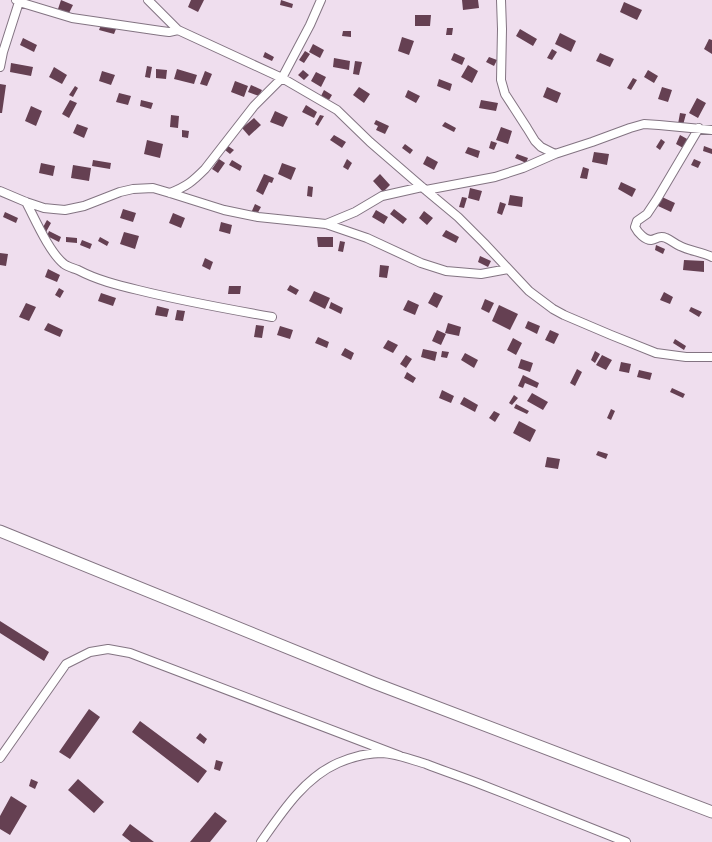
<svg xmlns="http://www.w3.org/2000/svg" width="712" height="842" font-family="Signika,sans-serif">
<rect width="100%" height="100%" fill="#efdeee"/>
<path fill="#654052" d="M61 0 73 5 69 13 58 9Z
M191 0H204L198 12 188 7Z
M281 0 293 4 292 8 280 5Z
M462 0H478L479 8 463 10Z
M624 2 642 10 637 20 620 12Z
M415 15H431L430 26H415Z
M101 25 116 29 114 34 99 30Z
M447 28H453L452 35H446Z
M520 29 537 39 533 46 516 36Z
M343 31H351V37L342 36Z
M560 33 576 41 571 52 555 44Z
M402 37 414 41 409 55 398 51Z
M23 38 37 45 34 52 20 45Z
M709 39 712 40V54L704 49Z
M313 44 324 50 320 58 309 52Z
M552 49 557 52 552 60 547 58Z
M305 51 310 54 304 63 299 60Z
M265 52 274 57 272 61 263 57Z
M454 53 465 58 462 65 451 60Z
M600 53 614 59 610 67 596 61Z
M489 57 497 60 494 66 486 62Z
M334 58 350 61 349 70 333 67Z
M355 61 362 62 359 75 353 74Z
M11 63 33 67 31 76 10 72Z
M468 65 478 71 472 83 461 77Z
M147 66 152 67 150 78 145 77Z
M54 67 67 75 62 84 49 77Z
M156 69 167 70 166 79 156 78Z
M177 69 197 75 194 84 174 79Z
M303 70 309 75 304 80 298 75Z
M648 70 658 76 654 83 644 77Z
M102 71 115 75 111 85 99 81Z
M205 71 212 74 207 86 200 84Z
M316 72 326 77 321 87 311 81Z
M633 78 637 80 631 90 627 88Z
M439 79 452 84 450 91 437 86Z
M235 81 248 86 244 97 231 92Z
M0 84 6 85 2 113H0Z
M251 85 262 90 259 96 248 92Z
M75 86 78 88 73 97 69 95Z
M359 87 370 94 364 103 353 95Z
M547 87 561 93 557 103 543 97Z
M662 87 672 90 668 102 658 99Z
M324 90 332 95 329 100 321 96Z
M408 90 420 96 416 103 405 97Z
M119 93 131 96 128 105 116 102Z
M697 98 706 103 698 118 689 113Z
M70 100 77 103 69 118 62 114Z
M141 100 153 103 151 109 140 106Z
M481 100 498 103 496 111 479 108Z
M306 105 317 112 314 118 302 112Z
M31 106 42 111 36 126 25 121Z
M275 111 288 117 283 127 270 122Z
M680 113 686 114 683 125 678 124Z
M171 115 179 116 178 128 170 127Z
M320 115 324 116 318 126 315 124Z
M254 118 261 125 249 136 242 128Z
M376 120 389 126 385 134 376 130 378 126 374 124Z
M445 122 456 128 454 132 442 126Z
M77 124 88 128 84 138 73 133Z
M501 127 512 131 508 144 496 140Z
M182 130 189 131 188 138 182 137Z
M334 135 346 142 342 148 330 140Z
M680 135 689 140 685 149 676 144Z
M661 139 665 142 660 150 656 147Z
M147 140 163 144 160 158 144 154Z
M491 141 497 143 494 150 489 148Z
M405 144 413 150 410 154 402 148Z
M228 146 234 150 230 154 225 150Z
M704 146 712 149V154L703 151Z
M468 147 480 151 478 158 465 153Z
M594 152 609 154 607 165 592 162Z
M517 154 528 158 526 163 515 158Z
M427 156 438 162 434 170 423 164Z
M219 159 225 163 218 173 212 169Z
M347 159 352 163 348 170 343 167Z
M694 159 701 162 698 168 691 165Z
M93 160 111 163 110 169 92 166Z
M232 160 242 166 240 171 229 165Z
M41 163 55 166 53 176 39 173Z
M282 163 296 168 291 180 278 174Z
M73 165 91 168 89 181 71 178Z
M583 167 589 169 587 179 580 178Z
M264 174 274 178 272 183 269 182 263 195 256 191Z
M380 174 390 185 383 192 373 181Z
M621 182 636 189 632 197 618 189Z
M308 186 313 187 312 197 307 196Z
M470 188 482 191 479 201 468 198Z
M510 195 523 197 522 207 508 205Z
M462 197 467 198 464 208 459 207Z
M662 197 675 203 671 212 658 206Z
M500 202 506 204 502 215 497 213Z
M255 204 261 207 256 216 251 213Z
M123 209 136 213 133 222 120 218Z
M394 209 407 219 403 224 390 214Z
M376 210 388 217 384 224 372 217Z
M424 211 433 218 427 225 419 218Z
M5 212 18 218 16 223 3 217Z
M173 213 185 218 181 228 169 223Z
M47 220 51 223 46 232 42 229Z
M221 222 232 225 230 234 219 231Z
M446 230 459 237 456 243 442 236Z
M49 231 61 237 59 242 47 236Z
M124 232 139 236 135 249 120 244Z
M66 237 77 238V243L66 242Z
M100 237 109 242 107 246 98 241Z
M317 237H333V247H318Z
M82 240 92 244 90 249 80 245Z
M340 241 345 242 343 252 338 251Z
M656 245 665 249 663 254 655 250Z
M0 253 8 254 6 266 0 265Z
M480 256 491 261 488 267 478 262Z
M205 258 213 262 210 270 202 266Z
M684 260 704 261V272L683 270Z
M380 265 389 266 387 278 379 277Z
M48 269 60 275 57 282 45 277Z
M290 285 299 290 296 295 287 290Z
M229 286H241L240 294H228Z
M59 288 64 291 60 298 55 295Z
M314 291 330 298 325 309 309 301Z
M434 292 443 296 437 308 428 303Z
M664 292 673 297 670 304 660 300Z
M101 293 116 298 113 306 98 301Z
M485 299 494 303 489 313 481 309Z
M408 300 419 305 415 315 403 310Z
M331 302 343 308 341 314 329 308Z
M26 303 36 307 29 321 19 317Z
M499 305 518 314 510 330 492 321Z
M157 306 169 309 167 317 155 315Z
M691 307 702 312 699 317 689 311Z
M177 310 185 311 183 321 175 320Z
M528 321 540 326 537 334 525 328Z
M48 323 63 330 60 337 44 330Z
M448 323 461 327 459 336 445 333Z
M256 325 264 326 262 338 254 337Z
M280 326 293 330 290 339 277 335Z
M437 330 446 334 441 345 432 341Z
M550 330 559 334 554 344 545 340Z
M318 337 329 342 327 348 315 343Z
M513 338 522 343 516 355 507 350Z
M675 339 686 346 684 350 673 343Z
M388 340 398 345 393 353 383 348Z
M345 348 354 353 351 360 341 355Z
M423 349 437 352 435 361 421 357Z
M442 351 449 352 447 358 441 357Z
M595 351 600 354 595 363 591 360Z
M465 353 478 360 474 368 461 360Z
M406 355 412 359 406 368 400 364Z
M602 355 612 360 606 370 596 365Z
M521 359 533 363 530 372 518 368Z
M621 362 631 364 629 373 619 371Z
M577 369 582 372 575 386 570 383Z
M639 370 652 373 650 380 637 377Z
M407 372 416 378 413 383 404 378Z
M523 375 539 383 537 388 525 383 523 388 518 386Z
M672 388 685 394 683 398 670 392Z
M442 390 454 396 451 403 439 398Z
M532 393 548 402 543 410 527 401Z
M514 395 518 398 512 405 509 403Z
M464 397 478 405 475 412 460 404Z
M516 404 529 411 527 414 514 408Z
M611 409 615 411 611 420 607 418Z
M494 411 500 414 495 422 489 418Z
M519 421 536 430 530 442 513 433Z
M598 451 608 454 606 459 596 455Z
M547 457 560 459 558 469 545 467Z
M0 621 49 652 44 661 0 633Z
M89 709 100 717 70 759 59 752Z
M140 721 207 771 198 783 132 732Z
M200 733 207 739 204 744 196 738Z
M216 760 223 762 220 771 214 769Z
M31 779 38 782 35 789 29 786Z
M78 779 104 802 94 813 68 790Z
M11 796 27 806 10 835 0 829V816Z
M215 812 227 821 210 842H190Z
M130 824 154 842H131L122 835Z"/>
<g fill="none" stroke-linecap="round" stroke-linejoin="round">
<defs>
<path id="street" d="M16 0 19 2 72 18 161 31 169 32 178 30 282 78 337 110 370 142 422 187 458 217 484 243 529 291 553 309 564 315 611 335 656 353 686 357H712
M148 0 178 30
M501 0 502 29 501 80 505 94 527 128 535 141 541 147 555 154
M0 67 3 52 19 2
M699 128 657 199 647 214 637 221 635 227C638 233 645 240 651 240 657 239 659 235 666 238 671 240 675 244 680 246 690 251 702 252 712 257
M426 190 495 177 523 168 555 154 592 142 630 128 644 124 659 125 712 130
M0 191 26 202 44 208 54 209 65 210 84 206 120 192 133 189 153 188 170 193 224 210 258 217 326 224 367 238 421 263 446 271 481 274 508 269
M170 193C187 186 192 182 205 169L254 106 282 78 310 25 321 0
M26 202C35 219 49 252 64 264 68 267 73 268 78 270 97 280 117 285 138 290 182 301 227 309 272 317
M326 224 355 212 382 196 422 187
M0 758 66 664 90 652 108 649 130 653 400 756
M261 842C282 812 304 778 338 763 352 757 368 753 382 753 398 754 412 760 426 764 444 771 462 777 480 784 529 803 578 823 626 842"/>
<path id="secondary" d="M0 531 374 683 712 812"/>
</defs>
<use href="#street" stroke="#837482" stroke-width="10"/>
<use href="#secondary" stroke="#837482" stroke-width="13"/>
<use href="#street" stroke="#fff" stroke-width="8"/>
<use href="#secondary" stroke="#fff" stroke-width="11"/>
</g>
</svg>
